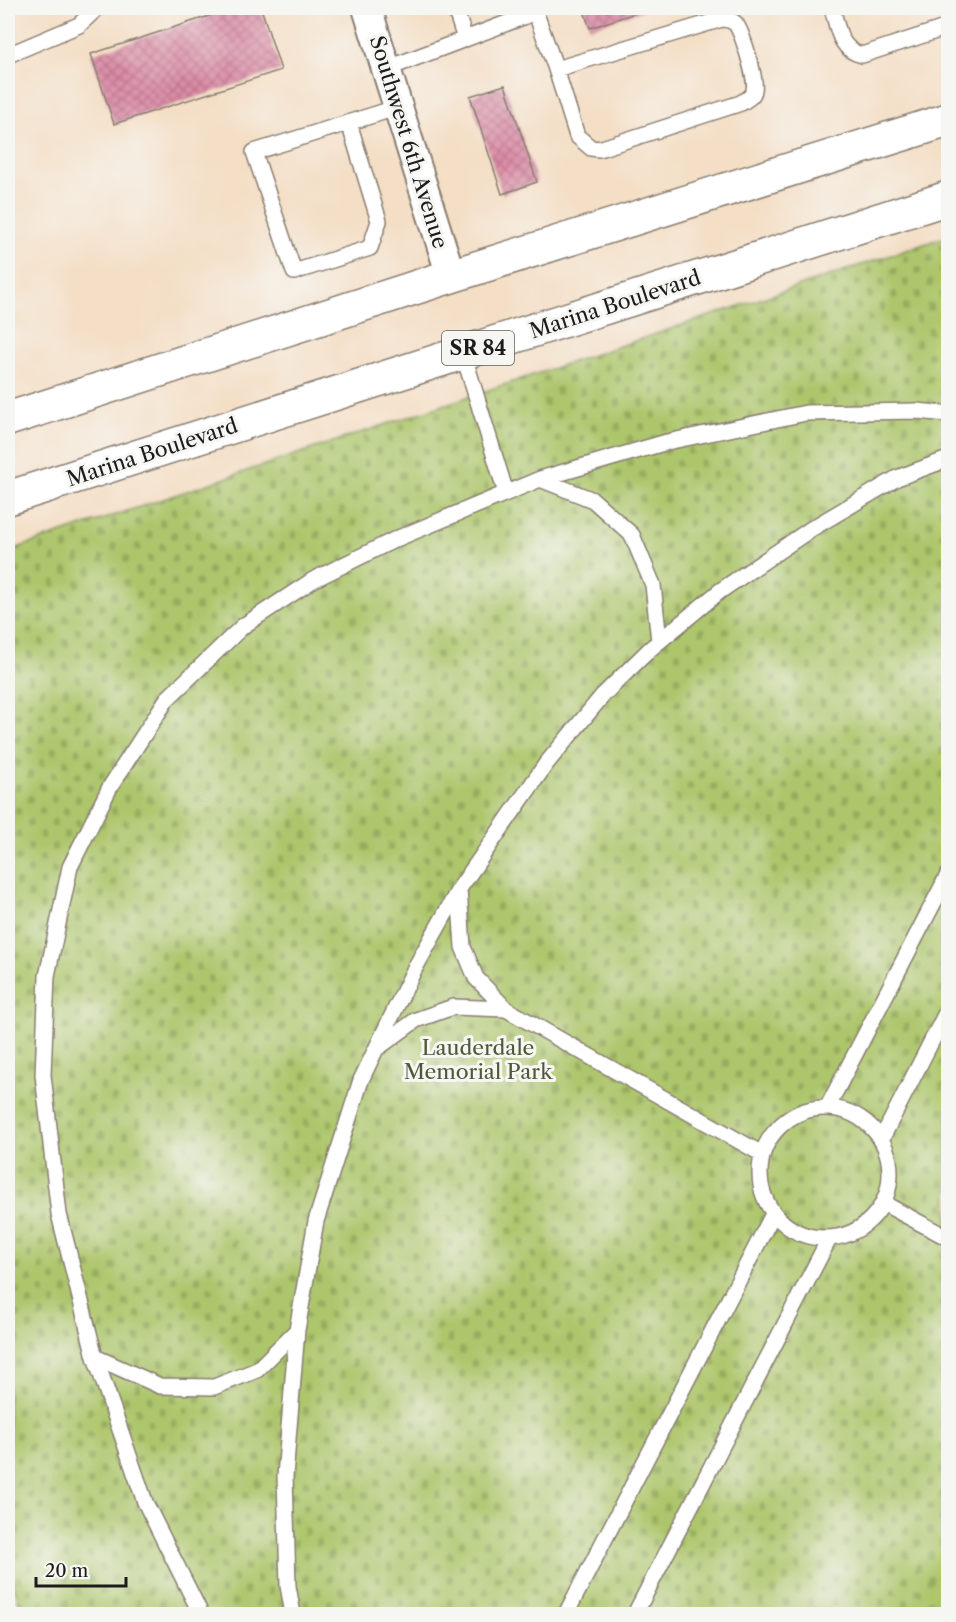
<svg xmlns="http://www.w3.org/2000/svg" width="956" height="1622" font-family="'Libre Caslon Text',serif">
<defs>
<pattern id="cemetery-stones" width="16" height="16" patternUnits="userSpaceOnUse" patternTransform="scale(1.5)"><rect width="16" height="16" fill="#adc66c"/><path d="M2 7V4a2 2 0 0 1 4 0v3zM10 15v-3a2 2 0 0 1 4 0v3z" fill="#94aa5d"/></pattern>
<pattern id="building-cross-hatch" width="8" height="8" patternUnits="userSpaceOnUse" patternTransform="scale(1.5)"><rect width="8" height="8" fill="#dc8ca7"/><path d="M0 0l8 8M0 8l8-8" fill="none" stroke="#b27287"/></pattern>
</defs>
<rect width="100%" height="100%" fill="#f6f6f2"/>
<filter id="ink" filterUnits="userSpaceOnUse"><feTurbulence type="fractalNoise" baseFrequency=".0167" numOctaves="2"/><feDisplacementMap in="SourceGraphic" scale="12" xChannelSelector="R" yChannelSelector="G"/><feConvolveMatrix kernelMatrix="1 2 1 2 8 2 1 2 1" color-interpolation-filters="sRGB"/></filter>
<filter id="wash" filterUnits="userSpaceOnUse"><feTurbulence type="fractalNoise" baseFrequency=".008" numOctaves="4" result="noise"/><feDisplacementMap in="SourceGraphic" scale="24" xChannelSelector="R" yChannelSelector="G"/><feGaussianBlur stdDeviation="1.35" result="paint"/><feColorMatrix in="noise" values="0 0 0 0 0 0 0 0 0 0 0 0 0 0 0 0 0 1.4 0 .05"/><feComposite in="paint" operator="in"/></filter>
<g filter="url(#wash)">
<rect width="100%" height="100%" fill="#f4dec5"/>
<path fill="url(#cemetery-stones)" stroke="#647144" stroke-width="1.5" d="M948 236V1614H23L8 1567V551Z"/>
<g id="blocks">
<path fill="url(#building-cross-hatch)" d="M234 8H261L281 70 114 124 91 54Z
M583 8H650L590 28Z
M505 85 537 182 502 194 470 96Z"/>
</g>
</g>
<g filter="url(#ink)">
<use href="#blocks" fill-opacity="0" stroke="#887d70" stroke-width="1.5"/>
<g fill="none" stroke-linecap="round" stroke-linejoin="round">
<defs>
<path id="lane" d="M832 8C838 28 839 50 862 55L948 27
M535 11 556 69 722 19C727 19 731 20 735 23 742 31 757 80 754 90 753 97 747 99 741 103L599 149 591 148 577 136 556 69
M465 39 528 15 535 11V8
M8 55 79 25 97 8
M386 69 465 39 455 8
M349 123 379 221 370 248 294 272 254 152 399 107
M463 353 506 493
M540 479 667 442 806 413 917 411 948 414
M459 889 463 947 476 978 506 1009 762 1154
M379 1047 416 1020 453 1007 506 1009
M827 1108 948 875
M760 1173a65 65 0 1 1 130 0a65 65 0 1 1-130 0Z
M881 1140 948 1009
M883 1203 948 1238
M95 1357 160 1386 214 1387 257 1370 297 1330
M201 1614 145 1502 95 1357 59 1214 43 1075 47 976 70 867 110 787 167 699 243 626 313 580 396 539 540 479 593 500 632 535 653 585 659 641
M293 1614 288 1586 285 1476 297 1330 316 1221 361 1080 415 968 459 889 546 764 603 695 650 649 720 591 811 529 897 478 948 459
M566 1614 773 1214
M635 1614 829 1239"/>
<path id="street" d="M367 8 451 276"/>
<path id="primary" d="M8 419 451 276 948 120
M8 498 948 198"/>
</defs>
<use href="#lane" stroke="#887d70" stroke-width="18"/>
<use href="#street" stroke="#887d70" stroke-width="32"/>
<use href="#primary" stroke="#887d70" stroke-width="36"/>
<use href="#lane" stroke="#fff" stroke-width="15"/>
<use href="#street" stroke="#fff" stroke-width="28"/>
<use href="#primary" stroke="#fff" stroke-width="33"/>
</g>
</g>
<g text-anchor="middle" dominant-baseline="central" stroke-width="6" stroke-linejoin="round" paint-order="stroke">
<rect fill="#f6f6f2" stroke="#5d5d5c" stroke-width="1.5" x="442" y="331" width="72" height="34" rx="4.5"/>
<g font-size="20" font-weight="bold" fill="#1c1c1c">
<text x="478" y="348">SR 84</text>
</g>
<g font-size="21" fill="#1c1c1c" stroke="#f6f6f2">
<text transform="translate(409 142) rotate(73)">Southwest 6th Avenue</text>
<text transform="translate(615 304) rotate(-18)">Marina Boulevard</text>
<text transform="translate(152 452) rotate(-18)">Marina Boulevard</text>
</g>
<g font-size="21" fill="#4f5838" stroke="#f6f6f2">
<text x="478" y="1047">Lauderdale<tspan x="478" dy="24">Memorial Park</tspan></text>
</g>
</g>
<rect width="956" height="1622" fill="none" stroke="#f6f6f2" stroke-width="30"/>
<path d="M36 1577v9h90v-9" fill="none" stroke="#1c1c1c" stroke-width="3"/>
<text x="45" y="1577" font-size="18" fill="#1c1c1c" stroke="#f6f6f2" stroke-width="4.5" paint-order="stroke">20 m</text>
</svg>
